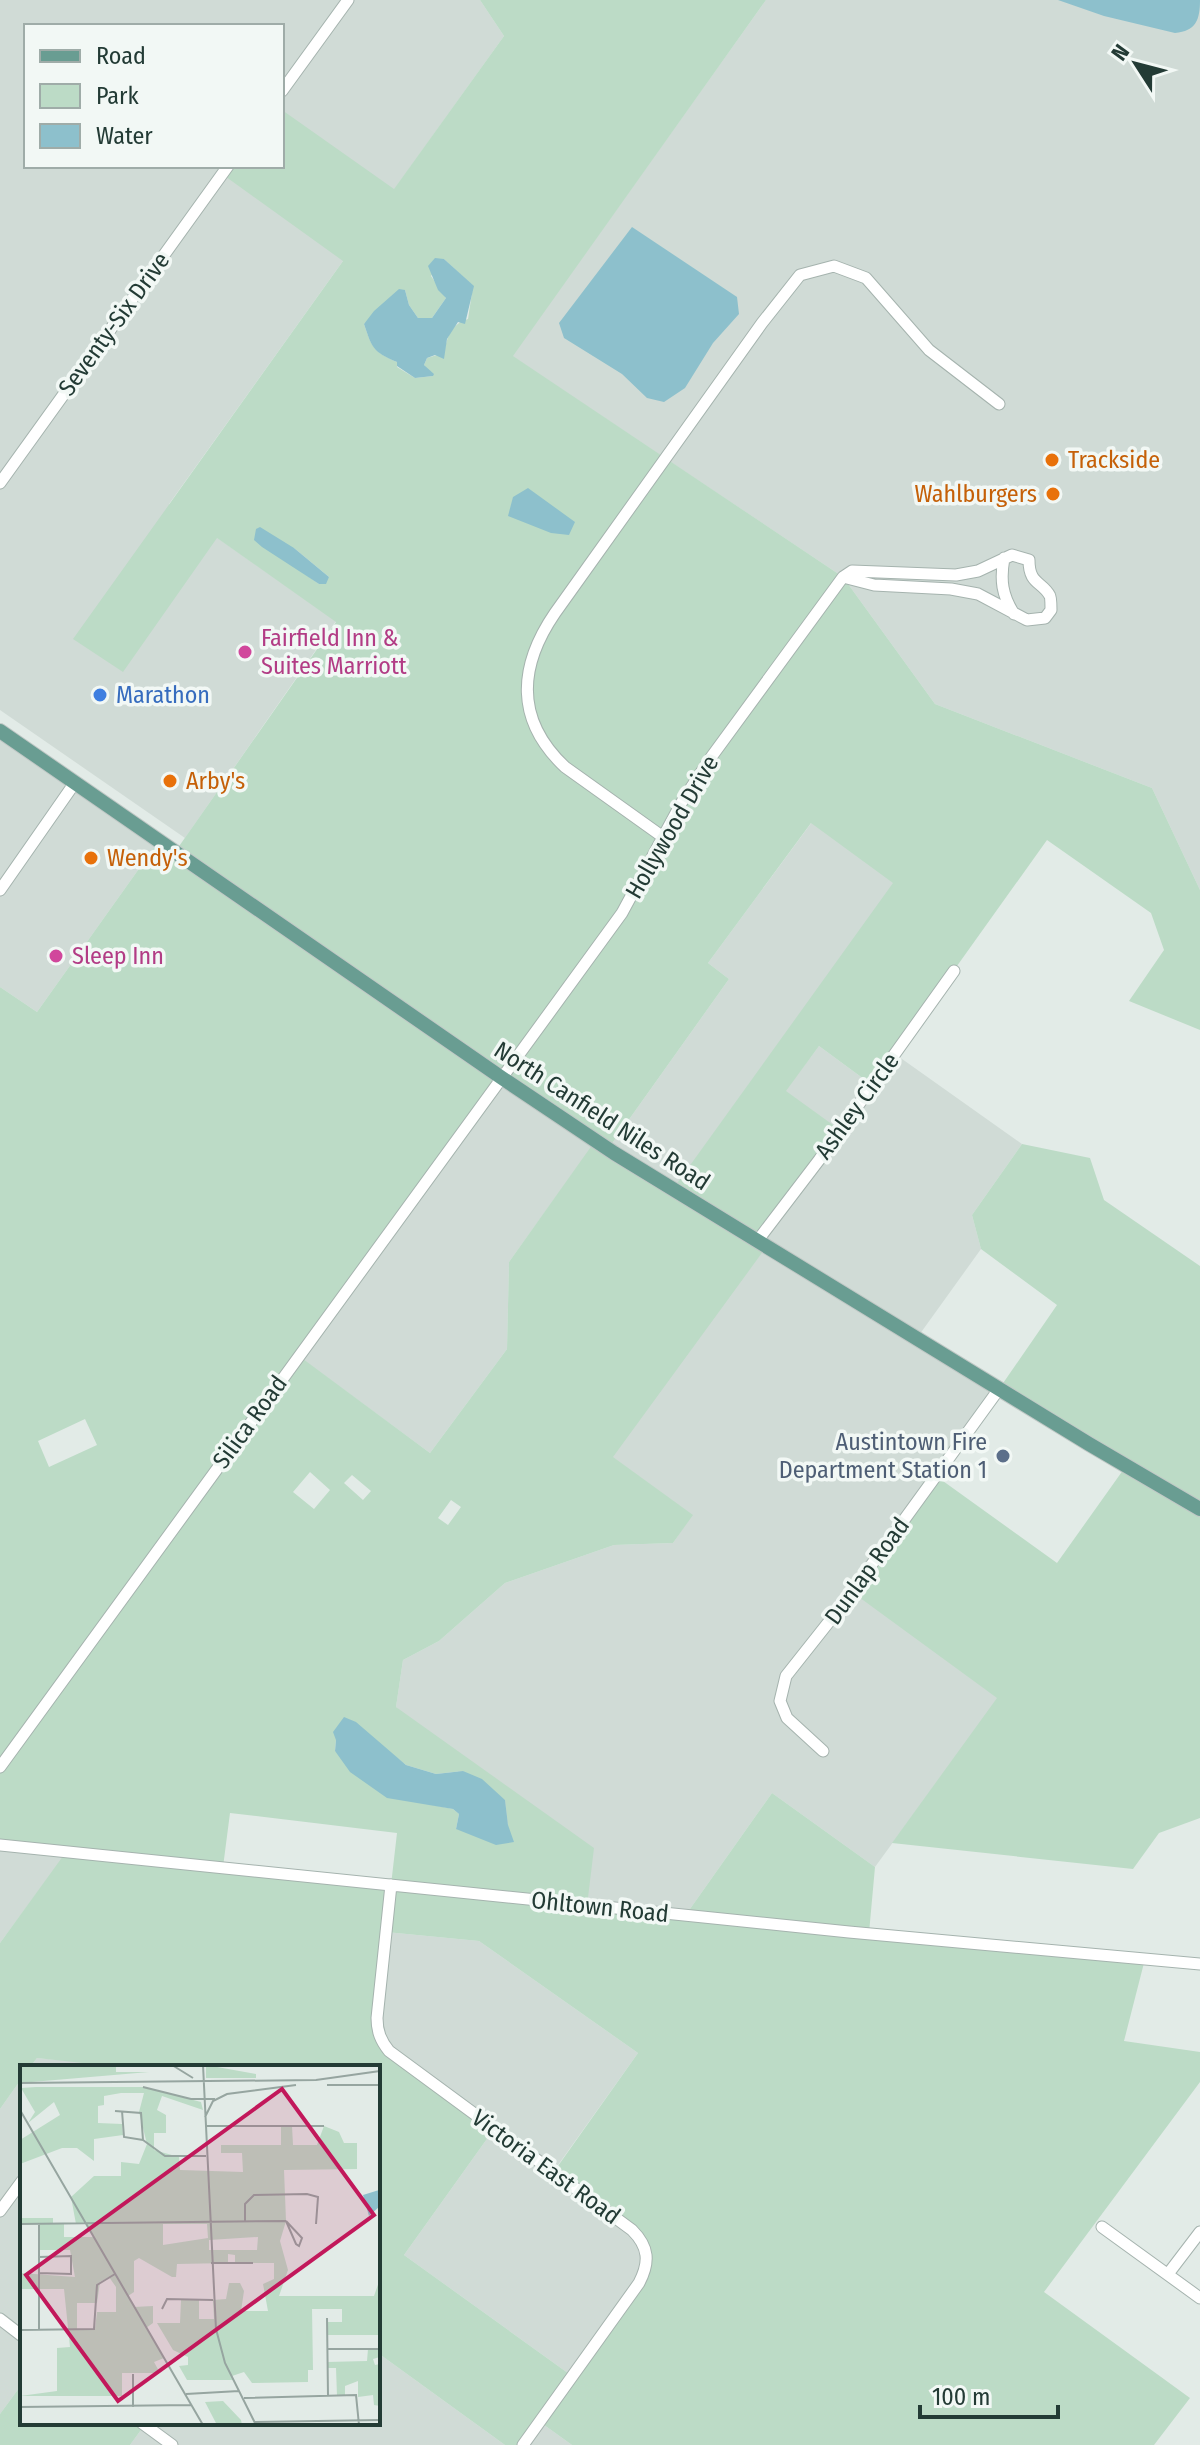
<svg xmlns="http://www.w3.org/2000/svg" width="1200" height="2445" font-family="'Fira Sans Condensed',sans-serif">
<rect width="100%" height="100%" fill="#e2ebe7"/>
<path fill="#d0dbd6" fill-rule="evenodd" d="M0 0H480L504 36 169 504 336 621 185 838 0 710ZM26 26H282V166H26Z
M766 0H1200V890L1152 788 935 704 843 577 512 356Z
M0 731 158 842 37 1012 0 987Z
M812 822 894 883 673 1190 608 1149 729 979 708 963Z
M819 1046 872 1085 895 1054 1022 1144 972 1215 981 1249 917 1338 999 1389 852 1591 998 1698 875 1867 772 1793 685 1916 587 1906 396 1707 403 1660 439 1641 505 1583 614 1545 673 1543 692 1515 612 1457 766 1246 758 1240 839 1130 785 1091Z
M502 1078 596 1141 509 1262 507 1349 430 1453 298 1356Z
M0 1845 67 1852 0 1943Z
M386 1932 479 1941 638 2053 553 2172 632 2230 647 2265 572 2376 404 2255 494 2129 389 2051 379 2035Z
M37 2058 117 2065 119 2067H30Z
M22 2078V2384L0 2414V2109Z
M378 2353 505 2445H130L146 2423H378Z
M540 2422 572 2445H523Z"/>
<path fill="#bcdbc6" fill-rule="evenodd" d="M480 0H766L513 356 843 577 935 704 1152 788 1200 890V1030L1129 1001 1164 950 1151 913 1047 840 872 1085 819 1046 786 1091 840 1130 758 1240 767 1246 613 1457 693 1515 673 1543 614 1545 505 1583 439 1641 403 1660 396 1707 594 1848 587 1906 685 1916 772 1793 875 1867 869 1933 1145 1959 1124 2041 1200 2052V2082L1044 2292 1190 2398 1154 2445H572L540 2422 523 2445H505L378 2353V2067H119L37 2058 30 2067H22V2078L0 2109V1943L66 1852 0 1845V987L37 1012 158 842 175 852 336 622 217 538 123 672 73 639 343 261 222 174 228 166H282V110L394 189 504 36ZM444 259 473 286 468 319C451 324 447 337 444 353L427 358 424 365 433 376 415 378 397 367V362C374 352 372 348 364 324L405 290 409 305 418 318H432L446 298 431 276ZM294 548 329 577 319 584 299 570ZM811 823 893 883 673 1189 608 1149 729 979 708 963ZM502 1079 595 1141 509 1262 507 1349 430 1453 299 1356ZM85 1419 97 1445 49 1467 38 1441ZM310 1472 330 1490 314 1509 293 1492ZM352 1475 371 1491 363 1500 344 1483ZM451 1500 461 1507 448 1525 438 1518ZM336 1740 381 1745 406 1765 436 1774 463 1771 505 1800 508 1825 456 1829 459 1814 453 1809 423 1803 335 1751ZM230 1813 397 1833 391 1885 223 1867ZM386 1932 479 1941 638 2053 553 2173 642 2241 639 2283 572 2376 404 2255 494 2129 383 2044 377 2018Z
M1022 1144 1090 1158 1104 1200 1200 1266V1818L1159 1833 1133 1869 892 1843 997 1698 852 1592 936 1476 1057 1563 1126 1466 999 1389 1057 1305 981 1249 972 1215Z
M22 2384V2423H146L130 2445H0V2414Z"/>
<path fill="#8dc0cc" d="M1058 0H1200C1200 20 1196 31 1175 33L1104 16Z
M632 227 737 297 739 314 713 343 685 388 664 402 647 398 622 374 564 338 559 323Z
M435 258 444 259 474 286 465 324 458 322 447 339 444 359 435 355 427 358 424 365 434 374 433 376 415 378 397 366V362C373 352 372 348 364 324L374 311 399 289 405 290 409 305 418 318H432L446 298 438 290 428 266Z
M528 488 575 522 569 535 551 533 508 516 513 497Z
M260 527 294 548 329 577 326 584H319L262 547 254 540 256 529Z
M344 1717 356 1722 406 1765 436 1774 463 1771 482 1779 505 1800 508 1825 514 1842 496 1845 456 1829 459 1814 453 1809 387 1798 350 1772 335 1751 336 1740 333 1732Z"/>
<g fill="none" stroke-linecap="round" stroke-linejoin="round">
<defs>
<path id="minor" d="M282 91 348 0
M0 483 228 166
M1012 555 1029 560C1029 585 1042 581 1050 596 1051 597 1051 608 1051 610L1045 618 1027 620 978 594 951 589 874 585 843 577 852 571 956 575 978 571Z
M1004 558C1000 580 1002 595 1014 614
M663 837 565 767C515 720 518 667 555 613L762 323 800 275 834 266 866 278 929 350 999 404
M0 890 74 784
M758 1240 819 1160 954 971
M823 1751 787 1718 780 1701 786 1676 843 1604 999 1389
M0 1767 622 913 683 800 712 756 843 577
M0 1845 849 1932 1200 1964
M391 1885 377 2018C377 2032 381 2041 389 2051L632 2230C649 2247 650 2262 639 2283L523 2445
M0 2211 22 2181
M1102 2227 1200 2298
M1168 2274 1200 2232
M0 2319 22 2336
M142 2423 172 2445"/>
<path id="major" d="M0 731 502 1078 614 1153 1089 1444 1200 1509"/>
</defs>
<use href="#minor" stroke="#a5b3ae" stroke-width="13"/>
<use href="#major" stroke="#c1c8c6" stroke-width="16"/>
<use href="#minor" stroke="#fff" stroke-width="11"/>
<use href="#major" stroke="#699d92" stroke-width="14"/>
</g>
<g fill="#e8710a" stroke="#f2f8f5" stroke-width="3">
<circle cx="1052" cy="460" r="8"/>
<circle cx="1053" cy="494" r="8"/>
<circle cx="170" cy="781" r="8"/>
<circle cx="91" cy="858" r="8"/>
</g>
<g fill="#d1479c" stroke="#f2f8f5" stroke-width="3">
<circle cx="245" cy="652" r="8"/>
<circle cx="56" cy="956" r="8"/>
</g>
<circle fill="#3f7fe0" stroke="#f2f8f5" stroke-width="3" cx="100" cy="695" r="8"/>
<circle fill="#5c6f8a" stroke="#f2f8f5" stroke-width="3" cx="1003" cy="1456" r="8"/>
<g text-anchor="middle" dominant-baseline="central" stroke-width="7" stroke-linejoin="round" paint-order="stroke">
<g font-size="24" fill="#233b35" stroke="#f2f8f5">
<text transform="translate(114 324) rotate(-54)">Seventy-Six Drive</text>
<text transform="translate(672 827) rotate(-60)">Hollywood Drive</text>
<text transform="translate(857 1106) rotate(-54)">Ashley Circle</text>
<text transform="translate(602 1116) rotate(33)">North Canfield Niles Road</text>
<text transform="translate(250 1422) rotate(-54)">Silica Road</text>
<text transform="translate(867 1571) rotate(-54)">Dunlap Road</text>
<text transform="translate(600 1907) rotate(6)">Ohltown Road</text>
<text transform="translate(546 2167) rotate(36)">Victoria East Road</text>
</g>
<g font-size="24" fill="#c56008" stroke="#f2f8f5" text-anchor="start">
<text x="1068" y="460">Trackside</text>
<text x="1037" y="494" text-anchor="end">Wahlburgers</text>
<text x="186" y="781">Arby's</text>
<text x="107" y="858">Wendy's</text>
</g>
<g font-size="24" fill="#b23c85" stroke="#f2f8f5" text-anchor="start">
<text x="261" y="638">Fairfield Inn &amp;<tspan x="261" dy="28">Suites Marriott</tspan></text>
<text x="72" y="956">Sleep Inn</text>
</g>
<g font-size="24" fill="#366cbe" stroke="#f2f8f5" text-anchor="start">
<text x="116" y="695">Marathon</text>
</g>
<g font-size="24" fill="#4e5e75" stroke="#f2f8f5" text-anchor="end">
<text x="987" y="1442">Austintown Fire<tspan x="987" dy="28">Department Station 1</tspan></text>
</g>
</g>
<g transform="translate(20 2065)">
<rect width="360" height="360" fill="#e2ebe7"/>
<path d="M0 0H96V7H129L0 18ZM186 0 236 9V13H186ZM16 22H123L181 37 183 45 142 31 137 45 146 50V68H134V85L159 92 160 105 223 107 222 88H201V80H261V61H272L273 80H297L304 61 319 67 324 78H337V104L264 105 266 156 260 176 268 205 259 231H354L360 214V270H307V257H322V244H292L293 305H288V317L232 318 224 307 212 311 214 315H167L159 301 168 300V292L153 285 137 258H160L161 235H179V254H194L193 235 206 234 209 218H220L224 226 221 246H248L243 219 254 214V198H215V190L208 189V198L157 199 156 212H152L119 193 114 196V227L108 231 114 242 133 241V258L126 263 144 293 134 297 140 308H102V331H0L37 326V283L50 282 44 224H0V208L55 212 50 185H19V159H1V153H33V159H44V172H73L66 159H56L51 132 74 111H101V97L119 99 127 79 119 47 124 28H101L84 31V40L78 41V58L102 59 103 70 74 74V96L57 83H42L0 99V75L40 50 34 37 8 58 15 47 1 23ZM143 159H187L188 173 143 180ZM238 172 237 185H189V175ZM89 212 96 222V247H77L75 264 57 265V238H77L80 217ZM348 284H360V292L353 294 355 300 360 299V341L354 340 353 330 338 332V316L325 321V331H317L316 303H308L307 297 347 296ZM203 336 221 355 222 360H197L185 337Z" fill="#bcdbc6" fill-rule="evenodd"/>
<path d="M359 125 360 141 349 151 343 130Z" fill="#8dc0cc"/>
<path fill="none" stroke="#96a5a0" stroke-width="2" d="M152 0 173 13M183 0 196 264 205 298 236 360M0 18 296 15 360 6M307 20H360M123 22 171 34H195M0 45 183 360M95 46 121 48 123 75M102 46 104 72 123 75M185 52 193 36 207 29 276 20M186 61H304M123 75 145 91H186M266 156 282 173 279 181 276 179ZM225 157V139L234 130 287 129 298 132 296 159M0 159 266 156M19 159V265M191 198H233M19 208 51 209V191L19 192M142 244 147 234 193 235M307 253 308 331M0 265 74 264 77 220 95 209M307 284H360M166 329 219 326M224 333 336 330 339 360M0 342 171 340M113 342V309M235 357 360 355"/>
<path fill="#c2185b" fill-opacity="0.15" stroke="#c2185b" stroke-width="4" d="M262 24 354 150 98 336 6 210Z"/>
<rect width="360" height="360" fill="none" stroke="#233b35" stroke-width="4"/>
</g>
<rect x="24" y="24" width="260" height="144" fill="#f2f8f5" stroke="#9faca8" stroke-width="2"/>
<rect x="40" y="50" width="40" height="12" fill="#699d92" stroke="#9faca8" stroke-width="2"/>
<text x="96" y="64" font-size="24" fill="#233b35">Road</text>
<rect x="40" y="84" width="40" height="24" fill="#bcdbc6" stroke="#9faca8" stroke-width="2"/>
<text x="96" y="104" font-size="24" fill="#233b35">Park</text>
<rect x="40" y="124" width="40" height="24" fill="#8dc0cc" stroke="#9faca8" stroke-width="2"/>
<text x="96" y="144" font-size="24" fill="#233b35">Water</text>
<g transform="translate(1136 64) rotate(306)" stroke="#f2f8f5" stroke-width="6" paint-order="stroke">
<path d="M0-6L14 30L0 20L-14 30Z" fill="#233b35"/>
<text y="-12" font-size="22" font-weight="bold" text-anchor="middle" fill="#233b35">N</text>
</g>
<path d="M920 2405v12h138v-12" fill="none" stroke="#233b35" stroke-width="4"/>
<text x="932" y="2405" font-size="24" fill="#233b35" stroke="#f2f8f5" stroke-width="6" paint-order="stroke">100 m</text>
</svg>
